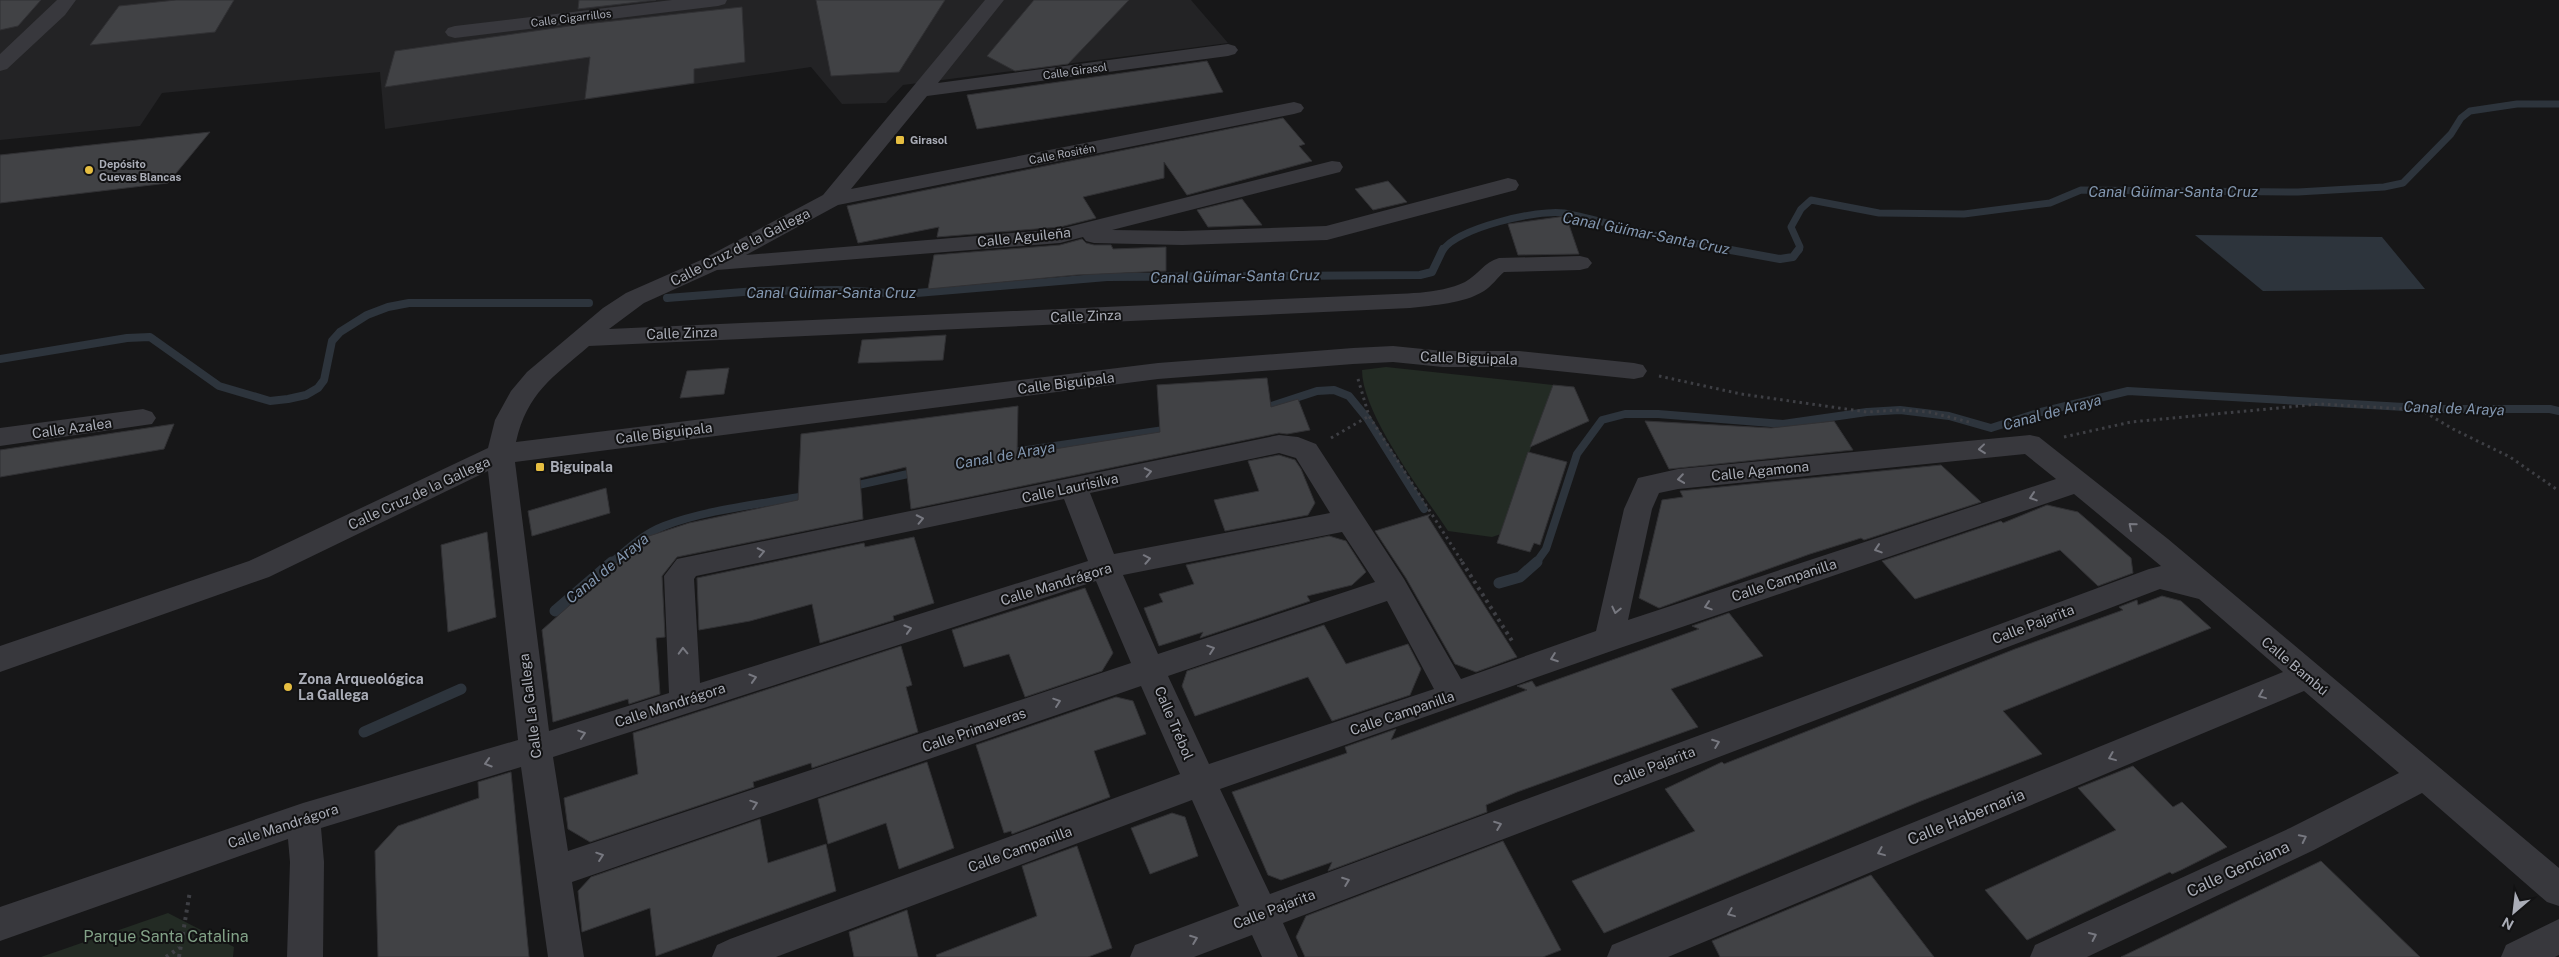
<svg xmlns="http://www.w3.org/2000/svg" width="2559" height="957" font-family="'Public Sans',sans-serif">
<rect width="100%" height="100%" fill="#171718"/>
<path fill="#232325" d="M0 0H1191L1228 43 903 85 886 103 842 104 811 67 385 129 380 72 162 93 140 126 0 140Z"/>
<path fill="#232b24" d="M1386 367 1553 385 1501 534 1492 537 1448 531C1423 493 1362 414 1362 370Z
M168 913 234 947 233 957H41Z"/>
<path fill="#2d343c" d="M2195 235 2382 237 2425 289 2263 291Z"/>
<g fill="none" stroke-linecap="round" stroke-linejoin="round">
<path stroke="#2d343c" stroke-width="7" d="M1443 250C1457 228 1539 209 1564 213 1591 218 1619 227 1645 233 1674 240 1703 245 1732 250
M1799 250 1800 247 1791 227 1801 209 1811 200 1879 213 1964 214 2050 203 2081 190 2298 192 2384 187 2403 183 2451 134 2461 118 2470 111 2517 104H2559"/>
<path stroke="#2d343c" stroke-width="8" d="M1725 249 1780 259 1793 257 1799 249
M667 298 756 291 838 290 905 294 1107 277 1420 275 1432 272 1443 249
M0 359 127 338 150 337 219 386 270 401 288 399 306 395 318 388 324 380 332 341 340 332 367 315 388 307 409 303H589
M1259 410 1317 391 1334 390 1349 396 1367 418 1424 509
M1006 453 1171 429
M849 487 917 472
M611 563C628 549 643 534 664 526 708 509 764 504 810 495
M1536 563 1546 549 1577 454 1602 420 1625 414H1658L1783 424 1867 412 1900 410 1949 416 1991 428 2041 412 2128 391 2439 409H2550L2559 411"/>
<path stroke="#2d343c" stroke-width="11" d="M1499 583 1520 577 1537 562
M555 611 612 562
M364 732 461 689"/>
</g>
<path fill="#414245" stroke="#313134" d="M0 0H41L18 26 0 30Z
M176 0H234L215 32 90 45 119 6Z
M579 0H656L578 9Z
M816 0H945L899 72 831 76Z
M1034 0H1129L1068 64 1015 71 987 56Z
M742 7 745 62 694 69V83L585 99 590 57 385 87 395 51 576 25Z
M1207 61 1223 92 977 129 967 95Z
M1283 118 1305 144 1299 146 1312 161 1187 195 1164 162V178L1083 197 1096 218 1060 227 937 237 939 227 858 243 847 206Z
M210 132 168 183 0 203V155Z
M1388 181 1407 202 1373 210 1355 189Z
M1242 199 1262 225 1208 227 1197 210Z
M1566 216 1579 254 1518 255 1508 224Z
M1082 239 1086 243 1094 245H1111L1113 249 1166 247V271L1077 275 928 289 934 255 1060 245Z
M946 335 943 360 858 363 862 340Z
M729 368 724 394 680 398 687 371Z
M1267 378 1271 407 1298 399 1310 430 1287 434 1279 433 911 509 906 467 860 478 863 519 677 557 662 576 665 637 656 638 660 694 629 704 628 699 553 722 542 630 646 537 689 523 798 500 801 434 1018 406 1017 455 1160 432 1157 385Z
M1553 385 1574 387 1589 421 1530 447Z
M1645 421 1771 428 1834 421 1853 450 1669 469Z
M174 424 164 449 0 477V450Z
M1528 452 1567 462 1540 545 1534 543 1530 552 1497 543Z
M1279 455 1295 460 1301 469 1315 503 1308 515 1225 531 1214 500 1259 491 1248 461Z
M1941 465 1981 502 1864 540 1861 538 1810 554 1659 608 1639 598 1662 500 1683 497 1680 491Z
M606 488 610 513 532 536 528 511Z
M2047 505 2078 512 2131 558 2133 573 2098 586 2060 550 1915 599 1882 561 2001 521 2003 523Z
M1431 514 1428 517 1517 657 1476 672 1455 664 1406 578 1375 531Z
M487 532 496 617 448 632 441 545Z
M1329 536 1346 541 1366 572 1352 585 1307 596 1310 601 1200 638 1203 632 1159 646 1144 608 1163 602 1159 594 1194 584 1186 565Z
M914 537 934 603 893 616 894 620 820 643 812 604 750 621 699 630 697 578 864 543 865 547Z
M1085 588 1113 653 1102 671 1025 697 1009 654 964 667 952 630Z
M2162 596 2181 601 2211 628 2003 711 2042 754 1921 801 1604 933 1572 881 1695 831 1665 789 1722 762 1724 764 2015 649 2123 610 2119 607 2137 600 2138 605Z
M1729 613 1763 656 1671 689 1698 727 1517 792 1486 805 1487 812 1328 871 1332 862 1281 880 1268 875 1232 792 1347 753 1345 747 1396 729 1391 740 1465 713 1527 690 1517 686 1532 681 1536 687 1646 648 1699 629 1692 626Z
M1324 625 1346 664 1408 644 1421 669 1410 695 1332 721 1308 677 1195 716 1182 686 1187 671Z
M901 646 912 685 906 687 918 732 812 768 811 763 753 782 754 787 590 842 568 829 564 798 638 774 633 733Z
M1116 697 1133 701 1146 734 1094 751 1110 797 1012 834 1011 831 1004 833 976 745Z
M927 762 954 848 899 869 886 823 828 844 818 799Z
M2133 766 2173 807 2182 802 2227 847 2181 870 2172 874 2170 872 2027 940 1985 890 2116 830 2078 788Z
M511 772 529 957H378L375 851 398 826 479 798 478 782Z
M1172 813 1185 817 1198 856 1150 874 1131 828Z
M760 819 768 863 826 844 836 891 656 956 650 908 582 932 578 891 591 877Z
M1503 841 1561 950 1543 957H1305L1296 937 1306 916Z
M1077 846 1112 948 1088 957H937L936 955 1037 916 1022 866Z
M2321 861 2420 957H2121L2206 916Z
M1871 875 1934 957H1720L1712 941Z
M907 910 918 957H854L849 932Z"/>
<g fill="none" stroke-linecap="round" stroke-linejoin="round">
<path stroke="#3e3f44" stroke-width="3" stroke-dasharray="2.5 4" stroke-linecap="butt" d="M1659 376 1741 394 1867 412 1900 410 1929 412 1973 423
M1358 379 1369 416 1463 563
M2064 437 2131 422 2320 404 2421 410 2453 429 2510 457 2559 491
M1331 438 1369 416"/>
<path stroke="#3e3f44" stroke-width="4" stroke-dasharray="3 4.5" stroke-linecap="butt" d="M1462 562 1514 644
M166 957 179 948
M179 957 190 891"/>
<path fill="#38383d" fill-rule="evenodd" d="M57 0H76L65 15 7 69 0 71V54Z
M672 0H727L725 4 718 6 455 38 448 36 445 32 448 28 455 26Z
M985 0H1004L938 83 1228 44 1235 46 1238 50 1235 54 1228 56 927 96 851 189 1294 102 1301 104 1304 108 1301 112 1294 114 838 205 746 255 1060 229 1332 161 1340 162 1343 167 1340 172 1112 230 1182 231 1326 226 1508 178 1516 180 1519 185 1516 190 1327 240 1182 245 1094 243 1086 241 1083 237 1060 243 717 270 644 303 609 329 1373 295C1402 293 1438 295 1465 282 1478 275 1484 262 1499 258L1580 256 1588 258 1592 263 1588 268 1580 270 1504 272C1497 278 1492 286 1484 291 1463 304 1434 305 1410 308L589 346C553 377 527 393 516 442L1158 363 1353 348 1393 346 1443 351H1519L1634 363 1643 365 1647 371 1643 377 1634 379 1519 367H1443L1393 362 1353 364 1158 379 515 462 549 731 669 693 664 576 677 559 1279 435 1298 437 1316 444 1404 579 1461 679 1596 631 1624 509 1638 478 1678 469 2030 435 2039 437 2168 539 2559 868V906L2547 902 2422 793 2314 850 2087 957H2030L2035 945 2290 828 2399 773 2304 691 1668 957H1607L1612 945 2283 672 2199 599 2160 589 1283 923 1298 957H1262L1252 935 1194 957H1130L1135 945 1239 906 1192 800 776 957H712L717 945 730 939 1180 774 1141 686 572 882 584 957H548L521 767 321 828 324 862 323 957H287L290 862 288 839 0 941V907L303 803 518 740 488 471 269 577 0 672V646L249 561 488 448 495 420 511 391 527 372 603 308 626 293 701 260 823 195ZM1279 453 1296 458 1330 513 1114 554 1090 493ZM2025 454 2056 479 1628 620 1652 509 1659 493 1678 489ZM2074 494 2161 566 2149 569 1270 894 1220 789 1620 648ZM1064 499 1088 561 700 683 694 579 696 576ZM1342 532 1375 582 1158 654 1123 575ZM1096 581 1131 663 568 851 553 757ZM1387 601 1434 689 1209 764 1168 676Z
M143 409 152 412 156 418 152 424 0 446V428Z
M2559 919V955L2555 957H2501L2506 945Z"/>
</g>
<defs><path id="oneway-chevron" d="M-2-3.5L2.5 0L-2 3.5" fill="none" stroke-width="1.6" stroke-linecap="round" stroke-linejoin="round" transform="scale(1.25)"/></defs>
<g stroke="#777880">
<use href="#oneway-chevron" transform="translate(1982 449) rotate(174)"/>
<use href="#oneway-chevron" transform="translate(1148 472) rotate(-12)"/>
<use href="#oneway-chevron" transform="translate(1681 479) rotate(172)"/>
<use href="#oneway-chevron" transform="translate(2033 497) rotate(162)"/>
<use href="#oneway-chevron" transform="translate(920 519) rotate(-12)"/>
<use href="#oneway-chevron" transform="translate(2132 526) rotate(-140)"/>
<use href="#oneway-chevron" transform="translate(1878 549) rotate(162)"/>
<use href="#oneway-chevron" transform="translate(761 552) rotate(-12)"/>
<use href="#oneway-chevron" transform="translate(1147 559) rotate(-11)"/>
<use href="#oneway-chevron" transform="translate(1708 606) rotate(162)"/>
<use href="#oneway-chevron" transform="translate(1616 610) rotate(103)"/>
<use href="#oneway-chevron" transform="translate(908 629) rotate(-17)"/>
<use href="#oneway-chevron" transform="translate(1211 649) rotate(-19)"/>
<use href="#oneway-chevron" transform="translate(683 651) rotate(-92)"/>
<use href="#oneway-chevron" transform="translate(1554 658) rotate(160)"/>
<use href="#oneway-chevron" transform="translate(753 678) rotate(-17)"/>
<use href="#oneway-chevron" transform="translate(2262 695) rotate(158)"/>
<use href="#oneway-chevron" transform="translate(1057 702) rotate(-19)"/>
<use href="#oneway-chevron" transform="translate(582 734) rotate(-18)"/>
<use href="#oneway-chevron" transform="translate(1716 743) rotate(-21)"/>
<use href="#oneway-chevron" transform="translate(2112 757) rotate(158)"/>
<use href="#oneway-chevron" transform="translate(488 763) rotate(163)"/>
<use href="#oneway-chevron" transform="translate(754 804) rotate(-19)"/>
<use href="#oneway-chevron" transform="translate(1498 825) rotate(-21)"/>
<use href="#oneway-chevron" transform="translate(2303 838) rotate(-26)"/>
<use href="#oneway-chevron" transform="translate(1881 852) rotate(158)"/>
<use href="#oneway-chevron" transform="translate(600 856) rotate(-19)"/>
<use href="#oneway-chevron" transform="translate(1346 881) rotate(-21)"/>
<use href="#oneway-chevron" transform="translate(1731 913) rotate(158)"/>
<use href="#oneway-chevron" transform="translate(2093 936) rotate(-25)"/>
<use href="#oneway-chevron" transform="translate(1194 939) rotate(-21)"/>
</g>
<g fill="#e6be41" stroke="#121213" stroke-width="2">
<rect x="895" y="135" width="10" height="10" rx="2.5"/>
<circle cx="89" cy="170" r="5"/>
<rect x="535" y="462" width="10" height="10" rx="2.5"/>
<circle cx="288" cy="687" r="5"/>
</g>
<g text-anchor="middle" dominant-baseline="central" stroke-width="4" stroke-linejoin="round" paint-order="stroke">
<g font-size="11" fill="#aaadb7" stroke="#121213">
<text transform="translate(571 18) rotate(-7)">Calle Cigarrillos</text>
<text transform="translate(1075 71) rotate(-8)">Calle Girasol</text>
<text transform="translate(1062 154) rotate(-11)">Calle Rositén</text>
</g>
<g font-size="11" font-weight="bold" fill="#aaadb7" stroke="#121213" text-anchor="start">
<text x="910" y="140">Girasol</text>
<text x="99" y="164">Depósito<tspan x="99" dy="13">Cuevas Blancas</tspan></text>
</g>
<g font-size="14" fill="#aaadb7" stroke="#121213">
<text transform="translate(1024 237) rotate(-6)">Calle Aguileña</text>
<text transform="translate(740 247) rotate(-27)">Calle Cruz de la Gallega</text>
<text transform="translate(1086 316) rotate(-2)">Calle Zinza</text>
<text transform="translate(682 333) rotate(-2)">Calle Zinza</text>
<text transform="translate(1469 358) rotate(2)">Calle Biguipala</text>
<text transform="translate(1066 383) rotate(-7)">Calle Biguipala</text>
<text transform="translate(72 428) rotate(-8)">Calle Azalea</text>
<text transform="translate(664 433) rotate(-7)">Calle Biguipala</text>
<text transform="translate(1760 471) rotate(-6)">Calle Agamona</text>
<text transform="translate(1070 488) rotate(-12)">Calle Laurisilva</text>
<text transform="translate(419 493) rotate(-25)">Calle Cruz de la Gallega</text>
<text transform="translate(1784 580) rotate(-18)">Calle Campanilla</text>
<text transform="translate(1056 584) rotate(-17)">Calle Mandrágora</text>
<text transform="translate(2033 624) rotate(-21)">Calle Pajarita</text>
<text transform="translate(2295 666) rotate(40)">Calle Bambú</text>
<text transform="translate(670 705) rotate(-18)">Calle Mandrágora</text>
<text transform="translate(530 706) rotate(-97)">Calle La Gallega</text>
<text transform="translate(1402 713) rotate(-19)">Calle Campanilla</text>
<text transform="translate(1174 723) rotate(67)">Calle Trébol</text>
<text transform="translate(974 730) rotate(-19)">Calle Primaveras</text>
<text transform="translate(1654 766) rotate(-21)">Calle Pajarita</text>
<text transform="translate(283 826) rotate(-18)">Calle Mandrágora</text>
<text transform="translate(1020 849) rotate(-20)">Calle Campanilla</text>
<text transform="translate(1274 909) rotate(-21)">Calle Pajarita</text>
</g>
<g font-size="14" font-weight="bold" fill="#aaadb7" stroke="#121213" text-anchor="start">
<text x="550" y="467">Biguipala</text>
<text x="298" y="679">Zona Arqueológica<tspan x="298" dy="16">La Gallega</tspan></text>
</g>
<g font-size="15" font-style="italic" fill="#8397b0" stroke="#121213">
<text x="2173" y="191">Canal Güímar-Santa Cruz</text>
<text transform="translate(1646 233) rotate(11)">Canal Güímar-Santa Cruz</text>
<text transform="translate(1235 276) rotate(-1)">Canal Güímar-Santa Cruz</text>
<text x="831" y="292">Canal Güímar-Santa Cruz</text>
<text transform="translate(2454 408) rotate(2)">Canal de Araya</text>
<text transform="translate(2052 412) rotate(-15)">Canal de Araya</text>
<text transform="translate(1005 455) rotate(-10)">Canal de Araya</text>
<text transform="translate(607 568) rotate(-39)">Canal de Araya</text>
</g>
<g font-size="16" fill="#aaadb7" stroke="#121213">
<text transform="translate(1966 817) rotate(-22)">Calle Habernaria</text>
<text transform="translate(2238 869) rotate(-25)">Calle Genciana</text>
</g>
<g font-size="16" fill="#82a187" stroke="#121213">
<text x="166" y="936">Parque Santa Catalina</text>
</g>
</g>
<g transform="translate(2514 912) rotate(208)" stroke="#121213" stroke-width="4" paint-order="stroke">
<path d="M0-4L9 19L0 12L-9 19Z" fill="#aaadb7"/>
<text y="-8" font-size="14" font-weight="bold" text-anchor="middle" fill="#aaadb7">N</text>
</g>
</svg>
